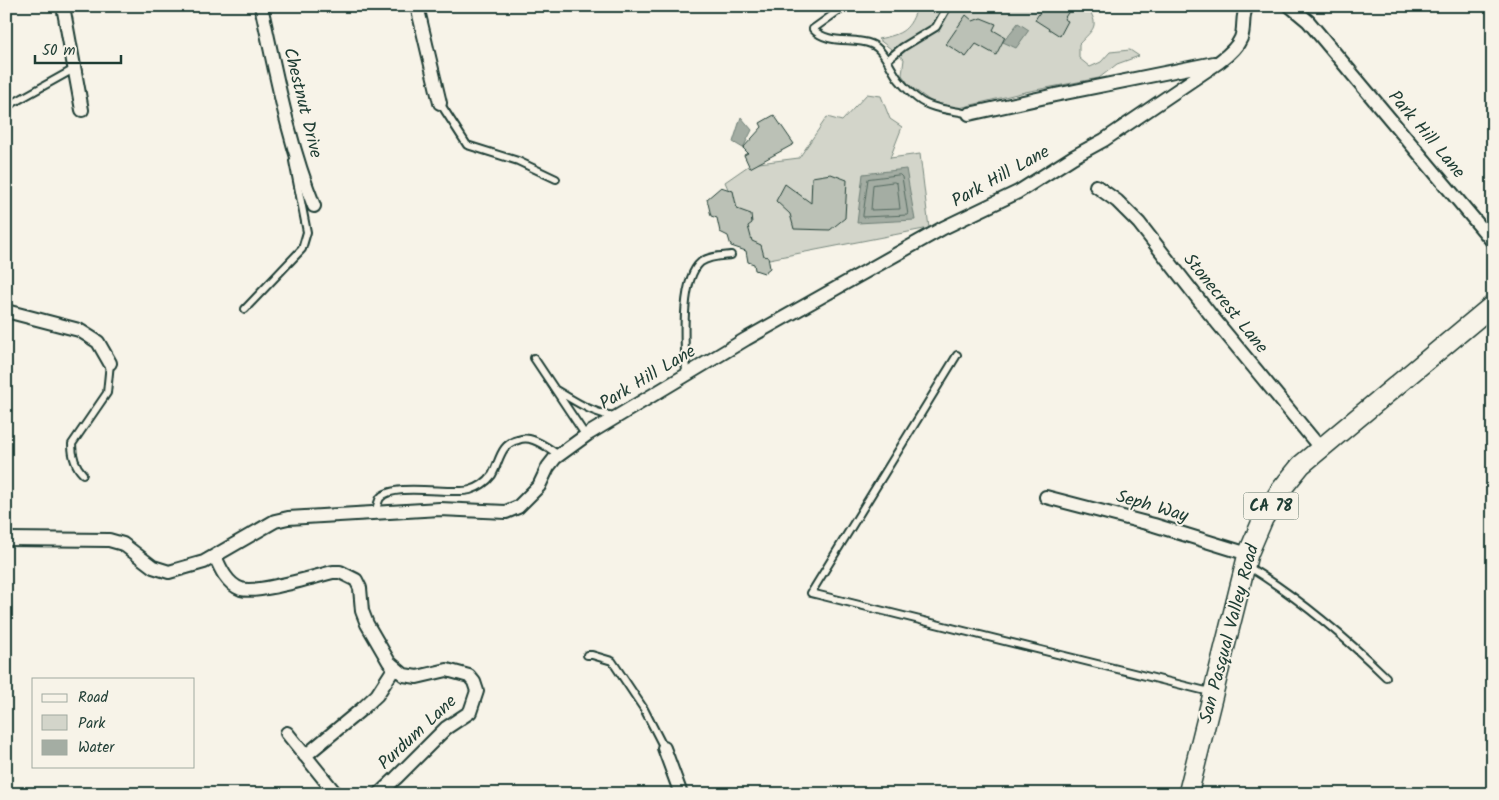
<svg xmlns="http://www.w3.org/2000/svg" width="1499" height="800" font-family="Kalam,sans-serif">
<rect width="100%" height="100%" fill="#f7f3e8"/>
<filter id="ink" filterUnits="userSpaceOnUse"><feTurbulence type="fractalNoise" baseFrequency=".02" numOctaves="2"/><feDisplacementMap in="SourceGraphic" scale="10" xChannelSelector="R" yChannelSelector="G"/><feConvolveMatrix kernelMatrix="1 2 1 2 8 2 1 2 1" color-interpolation-filters="sRGB"/></filter>
<g filter="url(#ink)">
<path fill="#d3d5ca" stroke="#79897f" d="M918 6H1087C1100 27 1094 28 1079 44V58L1090 67 1101 62 1110 52 1130 50 1139 56 1117 64 1099 78 1025 92 951 110 929 100 910 86 902 75 904 59 878 39C904 34 909 30 918 6Z
M867 94 881 96 890 119 902 127 890 158 920 154 929 228 759 261 725 182 751 164 799 158 827 117 842 121Z"/>
<path fill="#a4ada3" stroke="#6f8077" d="M1018 23 1029 30 1016 48 1003 42Z
M741 117 752 130 743 148 733 142Z
M906 169 915 220 857 223 863 174Z"/>
<g fill="none" stroke-linecap="round" stroke-linejoin="round">
<path stroke="#546a60" stroke-width="1" d="M900 175 902 177 908 215 863 217V215L868 179Z
M894 182 897 183 900 209 871 210 873 185Z"/>
</g>
<path fill="#bbc1b6" stroke="#1f3d34" d="M1049 6H1060L1069 11 1064 19 1068 21 1060 36 1035 20 1043 7 1048 8Z
M966 15 973 21 981 18 996 24 993 30 1005 37 996 55 976 44 966 57 946 44Z
M774 115 794 144 750 168 744 155 748 153 743 148 762 127 760 123Z
M831 174 847 180 845 218 830 230 794 229 790 214 776 201 785 184 811 203 812 177Z
M721 187 733 191 737 209 751 214 752 223 748 226 752 241 761 245 764 256 768 257 770 268 764 273 755 270 754 264 748 262 746 251 731 246 728 236 720 232 717 218 711 216 707 199Z"/>
<g fill="none" stroke-linecap="round" stroke-linejoin="round">
<defs>
<path id="lane" d="M845 6 813 29C827 45 853 37 871 44 884 49 891 70 899 80 904 86 911 94 918 99 930 109 953 110 969 114
M887 60 903 47 936 27 948 6
M440 103 467 145 518 161 556 179
M6 107 74 69
M245 309 302 249 307 232 293 161
M957 355 811 593 1210 692
M534 358 586 436
M686 374C685 348 679 280 701 262 709 256 721 256 731 255
M556 390C575 401 593 414 615 416
M83 474C75 466 72 455 72 444L107 393 110 363
M375 512C377 508 378 501 380 498 393 482 451 495 470 490 478 488 487 482 492 475 500 461 500 444 518 440 523 438 528 438 533 440 542 443 551 450 559 455
M1247 566C1298 597 1344 636 1386 677
M587 655H592L612 661 644 709 664 748"/>
<path id="street" d="M63 6 82 110
M261 6C276 73 288 142 314 206
M417 6 440 103
M1290 6 1308 21 1493 242
M969 114 1055 95 1214 63
M1096 186 1117 201 1139 223 1210 314 1321 449
M6 311 79 330 98 342 110 363
M1046 497 1154 525 1248 554
M6 539 109 540 123 544 153 567 169 572 204 562 275 521 288 518 440 509 506 512 518 507 539 486 548 467 555 458 588 434 746 339 943 228 1018 192 1073 157 1104 140 1219 62C1227 56 1237 48 1241 38 1245 28 1241 16 1247 6
M215 556C220 568 227 584 241 589 258 594 313 577 333 572H340L356 580 360 588 362 611 367 624 389 662 404 675 417 677 447 670 469 676 474 682 477 691 470 712 446 728 396 778 379 794
M287 733 336 794
M664 748 681 794
M305 756 363 708 377 695 395 667"/>
<path id="primary" d="M1188 794 1248 554 1263 519 1280 491 1301 465 1493 305"/>
</defs>
<use href="#lane" stroke="#1f3d34" stroke-width="10"/>
<use href="#street" stroke="#1f3d34" stroke-width="16"/>
<use href="#primary" stroke="#1f3d34" stroke-width="22"/>
<use href="#lane" stroke="#f7f3e8" stroke-width="6"/>
<use href="#street" stroke="#f7f3e8" stroke-width="12"/>
<use href="#primary" stroke="#f7f3e8" stroke-width="19"/>
</g>
</g>
<g text-anchor="middle" dominant-baseline="central" stroke-width="4" stroke-linejoin="round" paint-order="stroke">
<rect fill="#f7f3e8" stroke="#60746a" stroke-width="1" x="1243.5" y="492.5" width="55" height="27" rx="4"/>
<g font-size="16" font-weight="bold" fill="#1f3d34">
<text x="1271" y="506">CA 78</text>
</g>
<g font-size="18" fill="#1f3d34" stroke="#f7f3e8">
<text transform="translate(302 103) rotate(76)">Chestnut Drive</text>
<text transform="translate(1426 135) rotate(50)">Park Hill Lane</text>
<text transform="translate(1001 177) rotate(-29)">Park Hill Lane</text>
<text transform="translate(1225 304) rotate(51)">Stonecrest Lane</text>
<text transform="translate(648 378) rotate(-31)">Park Hill Lane</text>
<text transform="translate(1152 507) rotate(16)">Seph Way</text>
<text transform="translate(1230 634) rotate(-75)">San Pasqual Valley Road</text>
<text transform="translate(418 733) rotate(-43)">Purdum Lane</text>
</g>
</g>
<rect width="1499" height="800" fill="none" stroke="#f7f3e8" stroke-width="25"/>
<rect x="12" y="12" width="1474" height="775" fill="none" stroke="#1f3d34" stroke-width="2" filter="url(#ink)"/>
<rect x="32" y="678" width="162" height="90" fill="#f7f3e8" stroke="#a1aaa0"/>
<rect x="42" y="694" width="25" height="8" fill="#f7f3e8" stroke="#a1aaa0"/>
<text x="78" y="702" font-size="15" fill="#1f3d34">Road</text>
<rect x="42" y="715" width="25" height="15" fill="#d3d5ca" stroke="#a1aaa0"/>
<text x="78" y="728" font-size="15" fill="#1f3d34">Park</text>
<rect x="42" y="740" width="25" height="15" fill="#a4ada3" stroke="#a1aaa0"/>
<text x="78" y="752" font-size="15" fill="#1f3d34">Water</text>
<path d="M35 55v8h86v-8" fill="none" stroke="#1f3d34" stroke-width="2.5"/>
<text x="42" y="55" font-size="15" fill="#1f3d34" stroke="#f7f3e8" stroke-width="4" paint-order="stroke">50 m</text>
</svg>
